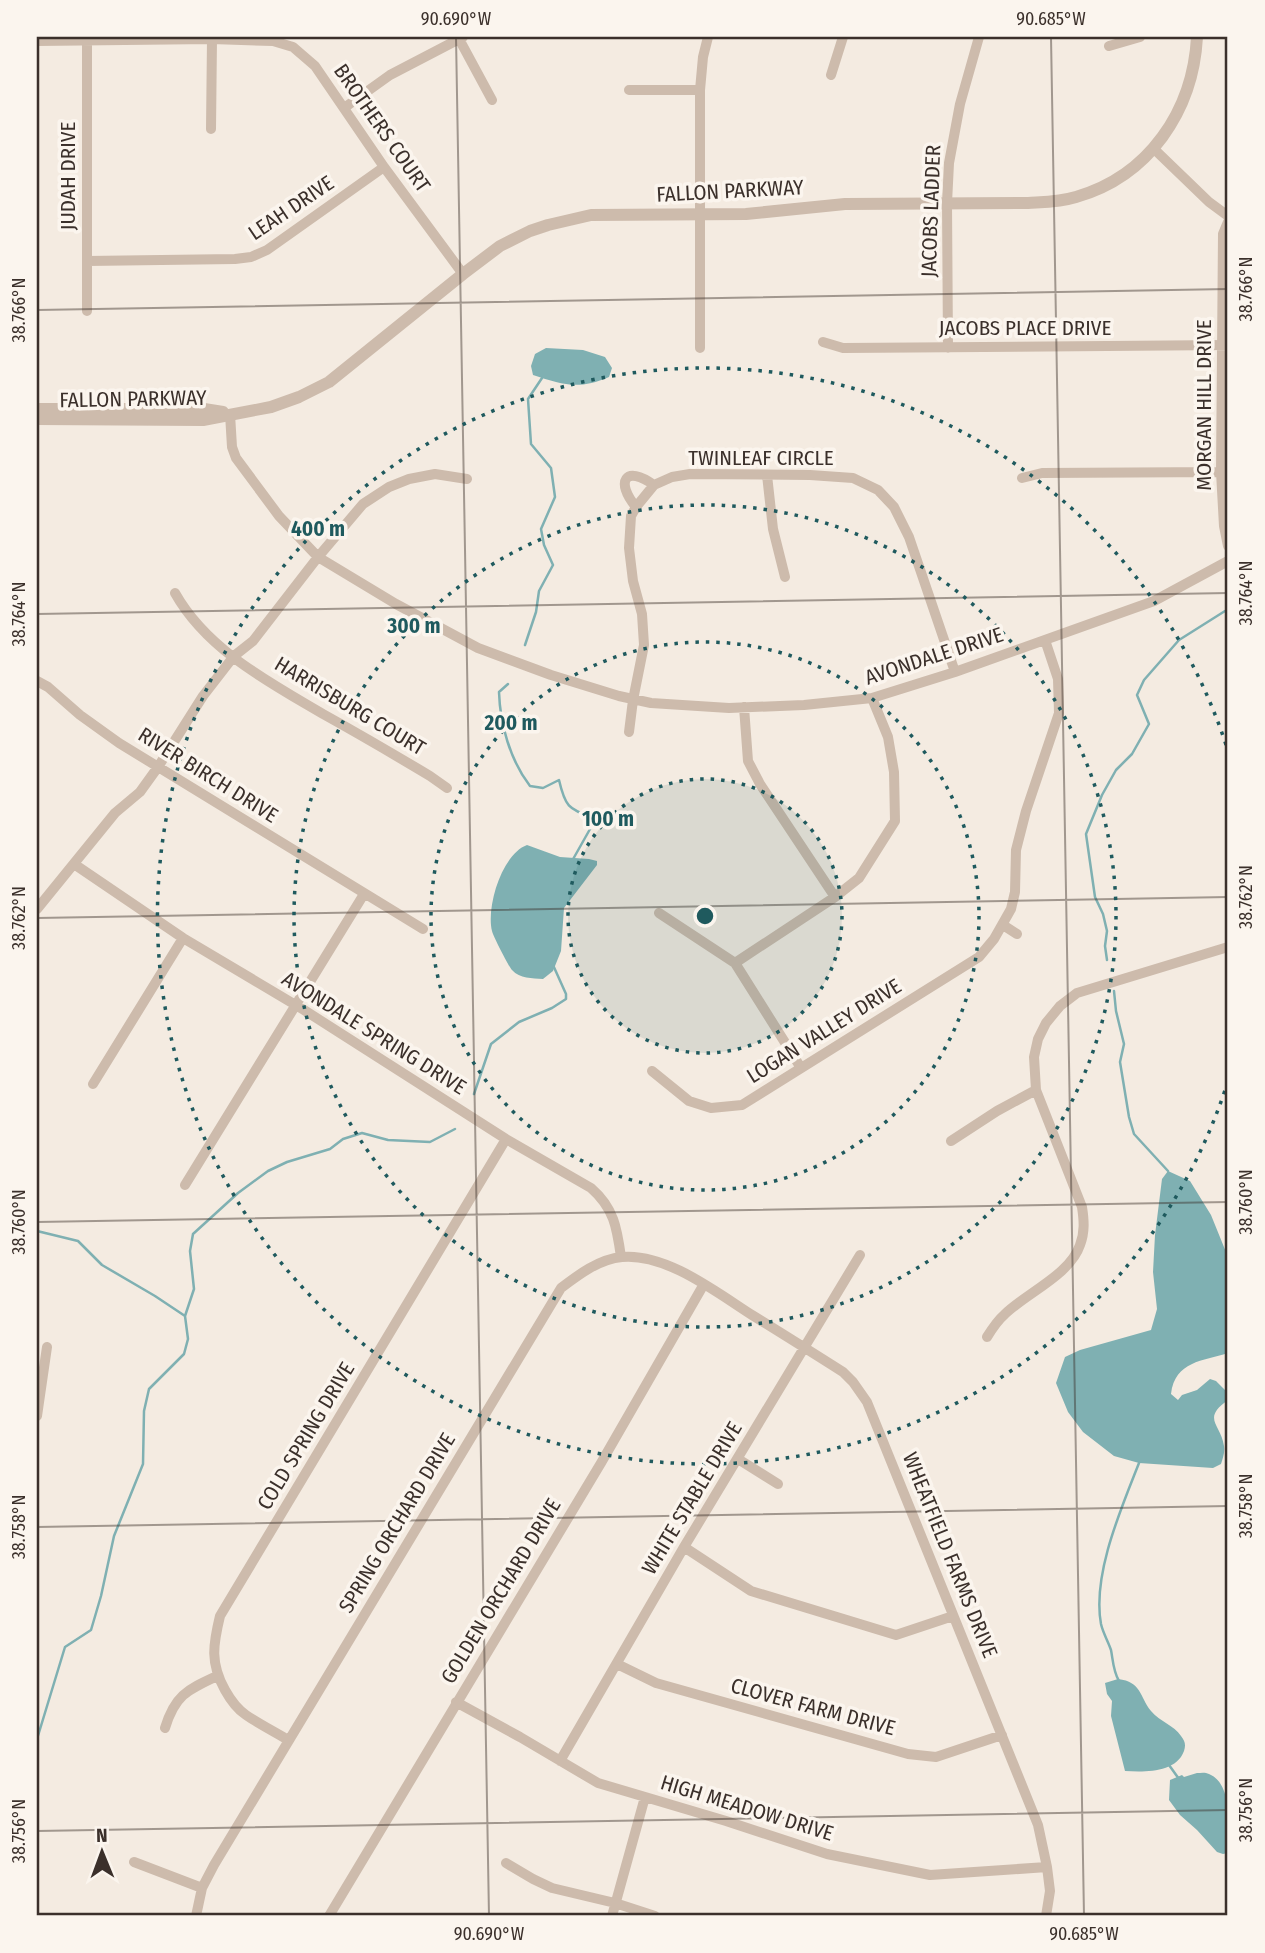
<svg xmlns="http://www.w3.org/2000/svg" width="1265" height="1953" font-family="'Fira Sans Condensed',sans-serif">
<rect width="100%" height="100%" fill="#f4ebe1"/>
<path fill="#7fb0b2" d="M546 348 583 350 605 357 612 368 609 377C579 390 563 385 533 375L531 366 535 354Z
M527 845 560 857 589 859 597 861V865L564 908 561 951 553 971 543 979C532 978 520 979 512 970 509 967 493 936 492 931 486 907 502 854 527 845Z
M1168 1171 1190 1181 1211 1215 1228 1257V1353C1203 1361 1175 1361 1171 1394L1178 1400 1182 1395 1197 1390 1210 1379 1216 1381 1228 1393V1400C1201 1419 1221 1424 1224 1446 1225 1452 1223 1458 1221 1464L1213 1468 1139 1463 1114 1456 1083 1432 1068 1412 1056 1383 1065 1357 1080 1350 1151 1330 1157 1309 1153 1272 1155 1235 1162 1179Z
M1118 1679C1142 1682 1139 1696 1151 1711 1160 1722 1174 1725 1181 1736 1185 1741 1186 1745 1184 1751 1176 1773 1145 1772 1125 1771L1111 1716 1112 1701 1107 1694 1105 1683Z
M1197 1773C1201 1773 1205 1772 1209 1774 1234 1784 1228 1831 1228 1853L1223 1854 1217 1852 1197 1830 1180 1815 1169 1800 1170 1780 1182 1775 1184 1777Z"/>
<g fill="none" stroke-linecap="round" stroke-linejoin="round">
<path stroke="#7fb0b2" stroke-width="2.5" d="M525 645 536 612 539 591 553 565 544 545 541 529 555 497 551 468 531 444 528 399 542 378
M508 684 499 692C500 724 510 760 530 786L543 788 559 780C565 806 568 809 593 818L594 822 572 861
M1107 960 1105 946 1107 931 1103 914 1095 897 1086 834 1102 795 1116 770 1132 754 1149 724 1137 695 1144 680 1179 640 1225 611
M1114 991 1116 1011 1124 1044 1120 1062 1129 1117 1134 1134 1168 1171
M474 1094 491 1044 519 1022 552 1008 566 999V994L553 965
M37 1231 78 1241 102 1265 155 1296 185 1316
M1119 1681C1113 1671 1113 1660 1111 1650 1108 1641 1103 1633 1101 1624 1092 1575 1121 1509 1139 1463
M37 1739 65 1647 91 1630 101 1596 114 1536 143 1464 144 1411 149 1389 184 1354 188 1339 185 1316 194 1289 190 1251 193 1234 238 1193 268 1171 287 1162 330 1149 343 1139 362 1133 388 1140 430 1142 455 1129
M1169 1765 1179 1779"/>
<path stroke="#cdbbac" stroke-width="10" d="M458 37 492 100
M37 41 212 39 273 41 293 47 315 66 384 167 463 274
M1109 46 1140 37
M831 75 843 37
M629 90H700
M344 108 390 75 463 37
M211 129 212 39
M1153 148 1209 202 1228 216
M1228 222 1223 234 1221 472 1224 526 1228 546
M87 261 235 259 251 257 267 250 384 167
M87 311V41
M823 342 843 348 1228 345
M700 348V90L703 57 708 37
M948 348 947 203 949 163 960 104 979 37
M230 414 232 447 236 458 279 516 318 557 396 604 478 648 551 675 619 696 651 703 729 708 804 705 872 698 955 672 1154 601 1228 561
M767 475 773 529 785 577
M1022 478 1042 473 1221 472
M636 507C615 482 625 464 654 485
M175 593C207 650 269 682 323 714 359 734 395 755 430 776L447 788
M37 681 48 687 80 715 119 743 423 929
M744 707 748 761 760 784 835 897
M629 732 633 700 644 645 642 614 633 581 629 548 631 516 636 507 654 485 672 477 690 474 810 475 853 478 878 490 894 507 909 537 955 672
M74 864 183 938 304 1010 506 1139 591 1188C614 1208 617 1228 621 1257
M37 909 115 813 140 792 158 767 203 696 234 656 253 641 318 557 363 504 389 487 409 479 435 474 467 479
M659 913 735 963 801 1068
M1003 925 1017 934
M735 963 835 897 859 878 895 821 894 772 888 737 872 698
M652 1071 689 1101 711 1108 742 1105 979 957 994 939 1011 909 1015 892 1016 850 1026 811 1059 713 1058 679 1045 640
M93 1084 183 938
M951 1141 997 1111 1036 1090
M185 1185 364 894
M987 1337C992 1329 997 1321 1004 1315 1026 1293 1070 1275 1080 1245 1085 1232 1084 1220 1082 1207L1036 1090 1034 1057 1038 1039 1046 1023 1060 1006 1077 993 1228 947
M37 1416 47 1347
M738 1459 778 1484
M684 1547 751 1591 896 1635 953 1616
M617 1664 656 1683 908 1754 936 1757 1002 1735
M456 1702 520 1737 598 1783 726 1821 827 1854 930 1875 1047 1867
M165 1728C175 1695 187 1690 217 1676
M288 1740C275 1732 259 1724 246 1715 237 1709 230 1699 225 1690 210 1663 213 1645 220 1616L506 1139
M560 1761 684 1547 860 1255
M134 1862 202 1888
M506 1863 533 1879 552 1888 615 1903 655 1916
M196 1916 202 1888 214 1865 561 1288C578 1275 599 1259 622 1257 666 1253 716 1292 752 1315 783 1334 813 1353 843 1372L853 1382 867 1402 1038 1825 1047 1867 1050 1891 1046 1916
M329 1916 601 1463 704 1284
M612 1916 645 1797"/>
<path stroke="#cdbbac" stroke-width="12" d="M37 409H204L223 412
M37 419 203 420 271 407 299 397 329 382 463 274 500 246 530 231 548 225 591 215 746 214 845 204 1028 203C1044 202 1060 202 1076 197 1149 176 1193 111 1197 37"/>
</g>
<path fill="none" stroke="#3b302b" stroke-width="2" stroke-opacity="0.45" d="M456 37 489 1916M1051 37 1084 1916M37 310 1228 289M37 614 1228 593M37 918 1228 897M37 1222 1228 1202M37 1527 1228 1506M37 1831 1228 1810"/>
<circle cx="705" cy="916" r="137" fill="#1f5a5e" fill-opacity=".12"/>
<g fill="none" stroke="#1f5a5e" stroke-width="3.5" stroke-dasharray="3.5 7">
<circle cx="705" cy="916" r="137"/>
<circle cx="705" cy="916" r="274"/>
<circle cx="705" cy="916" r="411"/>
<path d="M1228 1081A548 548 0 1 1 1228 751"/>
</g>
<g text-anchor="middle" dominant-baseline="central" stroke-width="7" stroke-linejoin="round" paint-order="stroke">
<g font-size="21" fill="#3b302b" stroke="#fbf5ee">
<text transform="translate(382 128) rotate(55)">BROTHERS COURT</text>
<text transform="translate(68 176) rotate(-90)">JUDAH DRIVE</text>
<text transform="translate(730 191) rotate(-3)">FALLON PARKWAY</text>
<text transform="translate(291 208) rotate(-34)">LEAH DRIVE</text>
<text transform="translate(931 211) rotate(-88)">JACOBS LADDER</text>
<text x="1025" y="328">JACOBS PLACE DRIVE</text>
<text transform="translate(133 399) rotate(-1)">FALLON PARKWAY</text>
<text transform="translate(1204 405) rotate(-90)">MORGAN HILL DRIVE</text>
<text x="761" y="458">TWINLEAF CIRCLE</text>
<text transform="translate(934 656) rotate(-18)">AVONDALE DRIVE</text>
<text transform="translate(350 706) rotate(31)">HARRISBURG COURT</text>
<text transform="translate(208 775) rotate(32)">RIVER BIRCH DRIVE</text>
<text transform="translate(824 1031) rotate(-32)">LOGAN VALLEY DRIVE</text>
<text transform="translate(374 1033) rotate(32)">AVONDALE SPRING DRIVE</text>
<text transform="translate(306 1436) rotate(-59)">COLD SPRING DRIVE</text>
<text transform="translate(692 1498) rotate(-59)">WHITE STABLE DRIVE</text>
<text transform="translate(397 1523) rotate(-59)">SPRING ORCHARD DRIVE</text>
<text transform="translate(950 1555) rotate(68)">WHEATFIELD FARMS DRIVE</text>
<text transform="translate(501 1591) rotate(-59)">GOLDEN ORCHARD DRIVE</text>
<text transform="translate(813 1707) rotate(15)">CLOVER FARM DRIVE</text>
<text transform="translate(747 1808) rotate(17)">HIGH MEADOW DRIVE</text>
</g>
</g>
<circle cx="705" cy="916" r="10" fill="#1f5a5e" stroke="#fbf5ee" stroke-width="3.5"/>
<g font-size="21" text-anchor="middle" font-weight="bold" fill="#1f5a5e" stroke="#fbf5ee" stroke-width="7" stroke-linejoin="round" paint-order="stroke">
<text x="318" y="536">400 m</text>
<text x="414" y="633">300 m</text>
<text x="511" y="730">200 m</text>
<text x="608" y="826">100 m</text>
</g>
<rect width="1265" height="1953" fill="none" stroke="#fbf5ee" stroke-width="77"/>
<g transform="translate(102 1852) rotate(359)" stroke="#fbf5ee" stroke-width="5" paint-order="stroke">
<path d="M0-5L12 26L0 18L-12 26Z" fill="#3b302b"/>
<text y="-10" font-size="19" font-weight="bold" text-anchor="middle" fill="#3b302b">N</text>
</g>
<rect x="38" y="38" width="1188" height="1876" fill="none" stroke="#3b302b" stroke-width="2.5"/>
<g font-size="18" text-anchor="middle" fill="#3b302b">
<text x="456" y="25">90.690°W</text>
<text x="1051" y="25">90.685°W</text>
<text transform="translate(1246 289) rotate(-90)" y="6">38.766°N</text>
<text transform="translate(19 310) rotate(-90)" y="6">38.766°N</text>
<text transform="translate(1246 593) rotate(-90)" y="6">38.764°N</text>
<text transform="translate(19 614) rotate(-90)" y="6">38.764°N</text>
<text transform="translate(1246 897) rotate(-90)" y="6">38.762°N</text>
<text transform="translate(19 918) rotate(-90)" y="6">38.762°N</text>
<text transform="translate(1246 1202) rotate(-90)" y="6">38.760°N</text>
<text transform="translate(19 1222) rotate(-90)" y="6">38.760°N</text>
<text transform="translate(1246 1506) rotate(-90)" y="6">38.758°N</text>
<text transform="translate(19 1527) rotate(-90)" y="6">38.758°N</text>
<text transform="translate(1246 1810) rotate(-90)" y="6">38.756°N</text>
<text transform="translate(19 1831) rotate(-90)" y="6">38.756°N</text>
<text x="489" y="1940">90.690°W</text>
<text x="1084" y="1940">90.685°W</text>
</g>
</svg>
